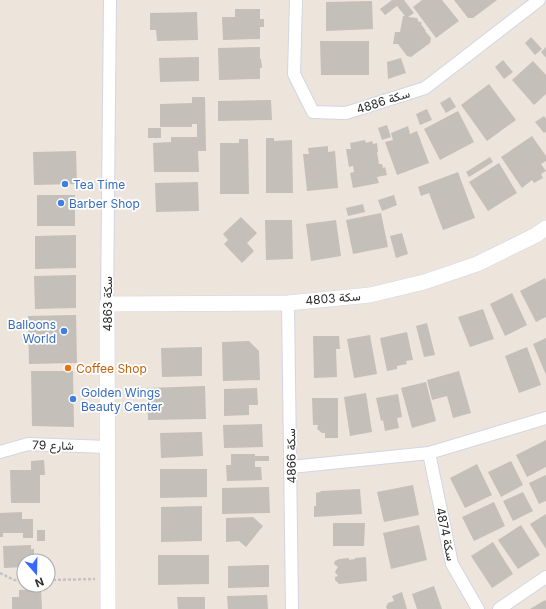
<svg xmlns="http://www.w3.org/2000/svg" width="546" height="609" font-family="Inter,Vazirmatn,sans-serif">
<rect width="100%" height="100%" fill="#ede4dc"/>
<path fill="#c4bfb8" d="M392 0H404L414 13 408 17 417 18 419 22H422L421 24 426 31H425L431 38 430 43 411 57 407 56 398 44H393L395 32H400L403 16H405L397 6 385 15 380 9Z
M422 0H442L459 21 436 38 413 7Z
M454 0H497L473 18H468Z
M372 1 373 29 326 31V2Z
M235 9H260V19H264V27H260V39L223 40 222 17H235Z
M197 12 198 40 157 41 156 30H150V13Z
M531 37 542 49 535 55 525 43Z
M320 41H369V75H321Z
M260 47V59H261L262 68H260V79L219 80 218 48Z
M546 47V58L541 52Z
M199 57V81L160 82 159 58Z
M401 58 406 73 388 79 387 62Z
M503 60 513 72 504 79 495 67Z
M533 61 546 75V94L534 105 512 80Z
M489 84 516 120 487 141 461 105Z
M192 97H205L206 151H198L199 172H154L153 143 171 142V137H197V124H192V127H160V104L192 103Z
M450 97 456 107 446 113 440 103Z
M271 100 272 120 218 121V101Z
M427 109 432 120 420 125 416 114Z
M458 111 474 142 440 160 424 129Z
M544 116 546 119V132L544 133 535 122Z
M387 125 391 137 382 140 378 128Z
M408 126 410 134 417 131 429 163 397 175 385 142 393 140 391 133Z
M148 128H161V138H148Z
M532 136 546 156V161L541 164 546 171 541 174 543 178 534 183 532 180 522 188 501 157Z
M266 138H274V141L292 140 293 193H266Z
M239 139H248L249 194H220V143H239Z
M365 140 366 143 372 141 373 144 377 143 378 152H377L379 164H382L383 168 385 167 387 175 377 177 379 183 353 188 350 173 354 172 353 166 349 167 346 149H351L350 143Z
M328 146V152L335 151 338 188 307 191 303 154H309L308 148Z
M76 151 77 184 34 185 33 152Z
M490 157 493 162 469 177 466 172Z
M499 163 517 193 488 211 469 182Z
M458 172 475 218 443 230 429 193 421 196 418 187Z
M198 182 199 211 156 212 155 183Z
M37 195H75V226H37Z
M394 195 397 205 382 211 378 200Z
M363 204 365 212 348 216 346 208Z
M381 213 388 247 353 254 346 220Z
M241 217 257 233 247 243 254 251 242 263 224 244 228 240 223 234Z
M265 220H292L293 259 266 260Z
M336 220 341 256 311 261 306 224Z
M402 233 408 254 396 258 390 236Z
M76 235V268L35 269V236Z
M76 275V308L35 309 34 276Z
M545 278 546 281V317L536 322 520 291Z
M512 293 527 325 505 336 490 304Z
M483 309 494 339 470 347 458 317Z
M76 315 77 363 29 364 28 316Z
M427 323 435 355 424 357 416 326Z
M407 332 413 360 406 361 407 364 397 366V369L387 371 380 338Z
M370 335 377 374 354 378 347 339Z
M313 336H339L340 349H336L337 377 314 378Z
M546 338V375L533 344Z
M249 341 259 351 260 380 223 381 222 342Z
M202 347V376L162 377 161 348Z
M527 347 541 385 519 393 505 356Z
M31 371H73L74 427 32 426Z
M459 371 471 413 453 418 447 396 432 400 427 380Z
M426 382 436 421 412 428 401 388Z
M205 386 206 419 148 420 147 388Z
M257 388 258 405H249V415L224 416V389Z
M366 393 372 432 350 436 344 397Z
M398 394 402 417 397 418 399 428 385 431 383 420 381 421 376 398Z
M312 398H338V438H325V433H322L317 429 318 425H313Z
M262 424 263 447 224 448 223 425Z
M202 432 203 456 161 458 160 433Z
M546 440V467L527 477 516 455Z
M231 454H255V456H269V461H255V467H261L262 480 227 481 226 465H231Z
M44 460 45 475H40V503H11L10 470H31V461Z
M511 461 523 485 501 497 488 472Z
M477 464 492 495 465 508 450 478Z
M160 469H207V497L160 498Z
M546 475V501L539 504 529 483Z
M413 485 419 515 384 522 377 492Z
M269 487 270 513 222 514V488Z
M360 489 362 514 314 517V506H316V493L320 492 321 491Z
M523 492 533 511 513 521 503 501Z
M494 502 505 526 474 541 462 517Z
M202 506V541L161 542V507Z
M22 512V519H33V538H23V533H3V537H0V513Z
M546 514V549L530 524Z
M253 517 263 526 246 547 239 541 226 542V518Z
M333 523H365L364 546H333Z
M419 525 427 560 391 569 383 533Z
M521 525 540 555 518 569 498 540Z
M37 530H45V541H37Z
M493 542 513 574 492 588 471 556Z
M31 545V549H34V561H24V567L4 568 3 546Z
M158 555H209V584L158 585Z
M366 557 367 581 339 584 335 580V577L338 576 335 572 336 570 338 567 334 564 335 561 339 559 349 558V560L355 559V558Z
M269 565V587L228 588V566Z
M434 586 442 609H417L412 594Z
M41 589 42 609H12V597H19V590Z
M402 592 407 609H387L386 607 388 603 394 601 392 596Z
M267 595 268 609H228L227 596Z
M177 597H205V609H178Z
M545 600 546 601V609H530Z"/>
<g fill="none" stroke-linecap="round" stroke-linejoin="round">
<defs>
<path id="minor" d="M296 0 294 74 313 112 346 113 425 88 539 0
M288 303 292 609
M107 304 110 0
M0 452 28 444 107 447
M429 453 452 564 478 609
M291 467 429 453 546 418
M499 609 546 577"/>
<path id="tertiary" d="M108 609 107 304 288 303 370 295 424 282 477 264 536 235 546 228"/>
</defs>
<use href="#minor" stroke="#d1d6e4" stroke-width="14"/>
<use href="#tertiary" stroke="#d1d6e4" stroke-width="16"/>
<path stroke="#c3c3c3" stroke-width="2.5" stroke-dasharray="3 2" stroke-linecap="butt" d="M0 573 14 580H24
M48 580 95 579"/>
<use href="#minor" stroke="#fff" stroke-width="12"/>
<use href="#tertiary" stroke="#fff" stroke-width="15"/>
</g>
<g fill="#3f7fe0" stroke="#fff" stroke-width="1.5">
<circle cx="65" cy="184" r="4"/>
<circle cx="61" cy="203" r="4"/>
<circle cx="64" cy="331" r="4"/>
<circle cx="73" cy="399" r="4"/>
</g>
<circle fill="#e8710a" stroke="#fff" stroke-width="1.5" cx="68" cy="368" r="4"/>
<g text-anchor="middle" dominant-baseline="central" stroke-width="3.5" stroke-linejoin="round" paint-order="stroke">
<g font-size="12" fill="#2a2a2a" stroke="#fff">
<text transform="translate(383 101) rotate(-18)">سكة 4886</text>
<text transform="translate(333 298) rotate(-5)">سكة 4803</text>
<text transform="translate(107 304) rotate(-90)">سكة 4863</text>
<text transform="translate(53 445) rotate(1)">79 شارع</text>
<text transform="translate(291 456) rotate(-91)">سكة 4866</text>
<text transform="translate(446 534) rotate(78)">سكة 4874</text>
</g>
<g font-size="12" fill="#366cbe" stroke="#fff" text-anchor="start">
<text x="73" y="184">Tea Time</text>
<text x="69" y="203">Barber Shop</text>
<text x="56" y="324" text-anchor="end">Balloons<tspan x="56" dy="14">World</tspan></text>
<text x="81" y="392">Golden Wings<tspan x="81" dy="14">Beauty Center</tspan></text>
</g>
<g font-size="12" fill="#c56008" stroke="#fff" text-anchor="start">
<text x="76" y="368">Coffee Shop</text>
</g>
</g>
<g transform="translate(36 573) rotate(160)"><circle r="19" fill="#ffffff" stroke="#aaaaaa"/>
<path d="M0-3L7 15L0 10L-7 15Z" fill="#3869fe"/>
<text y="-6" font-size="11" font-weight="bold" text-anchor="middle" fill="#2a2a2a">N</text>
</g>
</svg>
